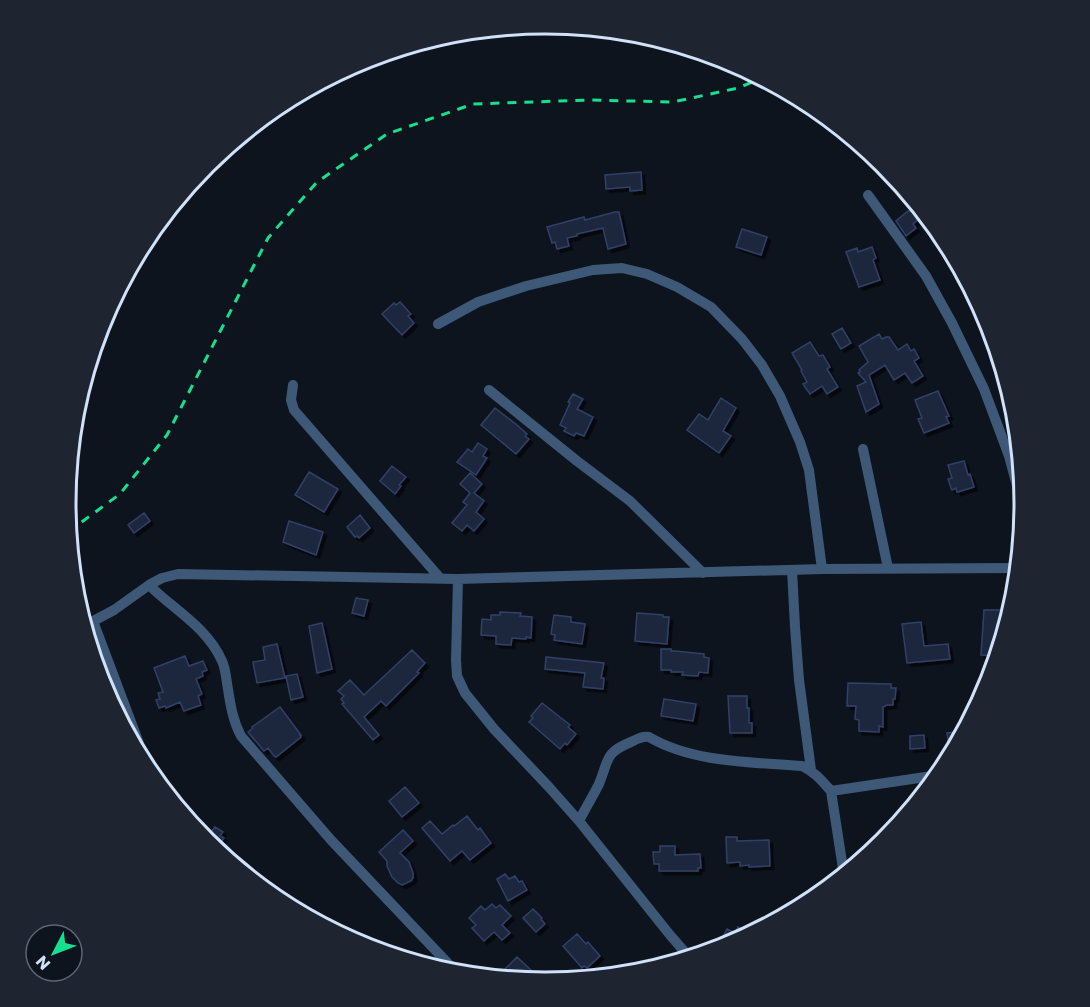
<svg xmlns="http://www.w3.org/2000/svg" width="1090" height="1007" font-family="Poppins,sans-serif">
<defs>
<filter id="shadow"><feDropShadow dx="3.5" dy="3.5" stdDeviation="0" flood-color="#0009"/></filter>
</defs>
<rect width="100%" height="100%" fill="#0e141e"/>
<path fill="#1c263d" stroke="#304167" stroke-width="1.5" filter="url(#shadow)" d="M641 172 642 190 630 191V187L606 189 605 175Z
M908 211H911L919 219 913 224 916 228 906 236 896 221Z
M615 212H619L626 244 608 249 603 228 577 234V236L567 238 569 246 557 249 555 242 552 243 547 227 584 217 585 220Z
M742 229 767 237 761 255 736 247Z
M872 247 876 258 873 260 880 280 859 287 846 252 857 248 858 252Z
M400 302 411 314 408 316 414 323 402 335 382 314 394 303 396 305Z
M842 328 851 343 841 349 832 334Z
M879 334 882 339 886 337H889L898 350 907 344 911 351 914 349 919 358 914 361 923 376 912 383 905 373 894 380 885 365 869 375 879 404 866 412 857 386 866 382 858 373 860 372 859 370 868 362 859 346Z
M810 342 819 356 823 355 830 367 827 369 838 387 827 394 822 386 810 394 803 384 807 382 801 371 802 370 792 353Z
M938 391 949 416 946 417 949 423 924 433 918 419 922 418 915 400Z
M573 394 583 399 577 409 593 417 584 436 576 433 574 436 564 431 566 428 560 425 570 403 568 402Z
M721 398 736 408 723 431 731 436 719 453 687 430 699 414 708 420Z
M495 408 517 425 527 434 525 436 529 439 516 454 481 425Z
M478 443 487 449 483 456 487 458 476 475 457 462 468 449 472 452Z
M964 461 968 475 970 474 974 487 958 492H957L956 488 952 490 951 488 948 479 952 478 948 465Z
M392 466 406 477 399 485 401 486 395 494 380 481Z
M309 472 338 489 324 512 295 495Z
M470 473 482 484 474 493 484 501 476 512 484 519 474 531 467 525 462 531 452 523 467 505 463 502 470 493 460 484Z
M144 513 150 521 134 533 128 525Z
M360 515 370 528 359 538 357 536 355 537 347 527Z
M289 521 323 532 316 555 283 542Z
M356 598 368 600 364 616 352 613Z
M984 610H1001V629H1006L997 656 981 655Z
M500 612 521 613 520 616 532 617 531 638 526 637V639L512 638 511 645 496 644V636L481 635 482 619 491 620V615H500Z
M637 613 663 615V617H669L667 644 635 641Z
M554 615 571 617V622L585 624 582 644 554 640 555 635 551 634Z
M921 622 924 646 948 644 950 659 907 663 902 624Z
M322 623 332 669 317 673 309 626Z
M277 644 285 678 257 683 253 662 265 660 263 647Z
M661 649H671V651H675L704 654V657L709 658 708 673 699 672 698 676 682 675 683 672H671V670H661Z
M412 650 425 663 417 672 419 673 386 706 381 701 364 717 379 735 373 740 342 704 344 703 341 699 344 696 338 691 350 680 364 695Z
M185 656 189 666 203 661 207 670 202 672 203 676 196 679 202 694 198 696 201 705 184 711 180 702 166 708 165 706 159 708 156 700 160 699 158 693 163 692 154 668Z
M546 657 604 663 601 678H604L603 689 583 687 585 673 545 669Z
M297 674 303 697 291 700 286 676Z
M848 683 891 684V688H896L895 699H893V705H887L883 707V727L879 726V732L859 731V720L855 719 856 706H847Z
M728 696H747V708H749V723H752V733H730Z
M664 699 696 704 693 721 661 716Z
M542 703 570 725 568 727 576 734 567 745 565 743 560 749 529 722 533 718 531 716Z
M280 707 301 735H300L301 737 276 757 274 756 268 748 264 751 248 732 253 728 252 727Z
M957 732 958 742 951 757 947 733Z
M924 735 925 748 910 749V736Z
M405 787 419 803 402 817 389 801Z
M467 816 478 830 480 828 491 843 470 860 462 851 450 861 422 828 430 821 442 834 453 825 454 826Z
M215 827 223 832 220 836 224 838 217 847 216 846 214 849 204 841Z
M403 830 413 841 400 853 409 862 413 873V878L411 881 402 885 398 883 392 877 387 866V861L379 852Z
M726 837H737V841L769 840 770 866 749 867V865L740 866V862L727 863Z
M660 846H675V855L700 854 701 868H698V871H659V864H654L653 852H660Z
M505 874 509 879 515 876 519 882 522 881 527 890 508 901 497 879Z
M492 904 496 908 500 905 511 916 502 925 510 933 502 940 494 932 484 941 472 928 476 925 469 918 481 906 485 910Z
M533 909 542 918 541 919 545 924 536 932 523 918Z
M738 927 751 934 728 947 716 950 727 929 735 933Z
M577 934 586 944 588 942 600 956 587 968 584 966 582 968 563 946Z
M517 957 532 971 523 981 496 978Z"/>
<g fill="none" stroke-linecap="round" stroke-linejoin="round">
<path stroke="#3e5978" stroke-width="10" d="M868 195 926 276 952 323 984 389 1009 456 1024 512
M438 324 478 302 526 286 593 270 622 268 647 274 677 287 711 307 742 339 762 365 780 396 800 442 809 470 822 569
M293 385 291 400 294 410 440 578
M489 390 577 461 630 501 703 573
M863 449 888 568
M792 570 795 627 799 680 811 770
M458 579 456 660 457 676 465 693 494 729 548 786 579 821 670 935 690 958
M149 585C174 610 207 627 222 661 225 667 226 676 227 683 230 702 232 719 241 736L331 840 458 974
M93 621 149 770 148 772
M84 626 114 610 149 585 162 578 178 574 458 579 822 569 1018 568
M579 821C585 809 593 796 599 784 609 760 604 753 631 742 637 739 642 736 649 737 693 763 753 762 802 766 815 772 822 781 831 791
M844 875 831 791 939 775"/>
<path stroke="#16e08d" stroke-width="3" stroke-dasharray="9 8" stroke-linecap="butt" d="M68 532 120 494 167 435 268 238 317 182 387 134 473 104 589 100 673 102 738 88 762 78"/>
</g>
<path d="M0 0H1090V1007H0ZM76 503a469 469 0 1 1 938 0a469 469 0 1 1-938 0Z" fill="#1e2430" fill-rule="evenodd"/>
<path fill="none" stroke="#d0e1fa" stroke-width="3" d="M76 503a469 469 0 1 1 938 0a469 469 0 1 1-938 0Z"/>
<g transform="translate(54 953) rotate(228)"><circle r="28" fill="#0e141e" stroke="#5c6676" stroke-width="1.5"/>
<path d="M0-4.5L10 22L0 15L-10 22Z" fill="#16e08d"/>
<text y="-9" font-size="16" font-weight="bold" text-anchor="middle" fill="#d0e1fa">N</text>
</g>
</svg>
